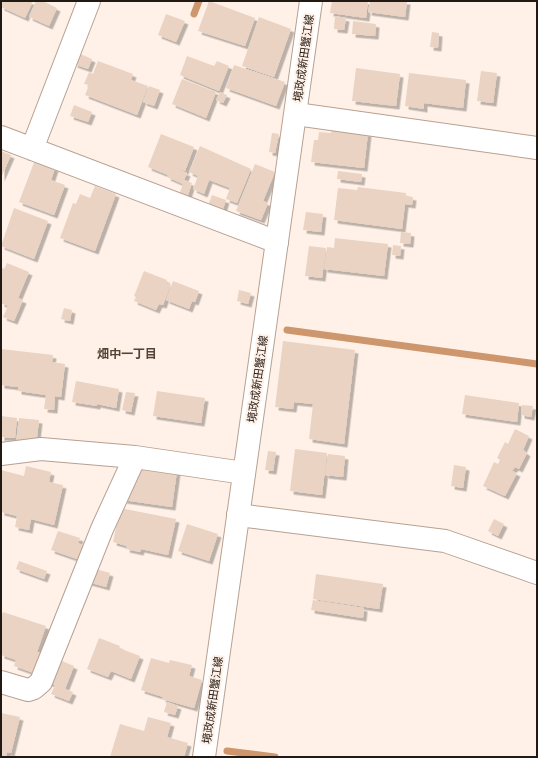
<svg xmlns="http://www.w3.org/2000/svg" width="538" height="758" font-family="Commissioner,'Noto Sans JP',sans-serif">
<defs>
<filter id="shadow"><feDropShadow dx="3.5" dy="3.5" stdDeviation="0" flood-color="#0004"/></filter>
</defs>
<rect width="100%" height="100%" fill="#fff1e7"/>
<g fill="none" stroke-linecap="round" stroke-linejoin="round">
<path stroke="#cd966c" stroke-width="7" d="M194 14 199 1
M287 330 537 364
M227 751 275 757"/>
</g>
<path fill="#ead3c3" filter="url(#shadow)" d="M1 1H33L25 18 1 7Z
M36 1H43L57 8 49 26 29 17Z
M209 1 255 18 245 46 198 31Z
M332 1H368L366 18 330 13Z
M370 1H407L405 17 368 12Z
M166 14 185 21 176 42 158 35Z
M335 16 346 18 344 30 334 29Z
M259 17 291 29 274 77 242 66Z
M353 21 376 24 375 36 352 34Z
M432 32 439 33 438 48 430 47Z
M78 53 92 59 88 69 74 64Z
M187 56 214 66 217 61 229 66 219 91 180 75Z
M98 61 133 74 131 80 148 86 137 115 85 95 89 85 84 84 89 72 93 74Z
M234 65 285 82 276 106 226 88Z
M356 68 400 74 396 106 352 101Z
M481 71 497 73 493 103 477 101Z
M409 73 466 80 463 108 424 103V109L405 106Z
M182 79 216 92 206 118 172 104Z
M149 86 160 90 154 106 143 102Z
M220 92 227 95 223 103 216 100Z
M74 105 92 112 88 122 70 116Z
M332 128 368 133 364 168 311 162 314 140H318L319 132 331 133Z
M272 133 279 134 275 153 269 152Z
M161 134 194 147 185 171 171 166 187 173 184 180 192 183 187 198 179 195 183 184 167 177 168 175 148 167Z
M200 146 251 169 237 203 226 199 230 188 209 180 204 194 193 189 198 176 189 172Z
M1 151 11 155 1 178Z
M35 160 55 168 51 180 65 185 54 215 19 202Z
M255 164 275 172 263 201 268 203 261 220 236 211Z
M338 171 362 174 361 182 337 179Z
M95 186 116 194 95 251 60 238 73 203 76 204 80 194 90 198Z
M358 187 406 193V196L413 197 412 205 405 204 402 229 334 220 338 188 357 190Z
M212 195 226 200 222 212 208 206Z
M14 208 48 221 34 259 1 246Z
M306 212 323 214 321 232 303 230Z
M401 232 411 233 410 244 400 243Z
M335 238 388 244 384 276 324 269 327 247 334 248Z
M393 245 401 246 400 256 392 255Z
M309 246 326 248 322 278 305 276Z
M7 263 29 272 18 298 23 300 14 321 3 317 8 306 1 303V267L4 269Z
M144 271 167 280 166 283 171 284 163 305 159 304 156 310 134 301 136 297 134 296Z
M173 281 199 291 195 302 192 301 189 309 166 300Z
M239 290 251 293 248 304 237 301Z
M64 308 72 310 70 321 61 319Z
M283 341 355 350 344 444 309 439 313 404 294 402 293 409 275 407Z
M1 349 53 355 52 362 65 364 61 397 55 396 54 410 44 409 46 395 18 391V387L1 385Z
M76 381 119 389 116 408 97 404V406L72 402Z
M157 391 205 398 201 423 153 416Z
M126 392 135 393 131 412 122 410Z
M465 395 519 403 517 422 462 414Z
M522 405 533 406 531 417 521 415Z
M1 416 17 418 15 438 2 437 1 440Z
M19 418 39 420 36 446 16 443Z
M515 429 529 436 523 450 527 453 519 469 515 467 512 471 517 473 505 496 483 486 494 462 498 464 500 460 497 458 505 442 508 444Z
M295 449 327 453 322 495 290 491Z
M268 451 276 452 273 471 265 470Z
M328 454 345 456 343 477 325 475Z
M454 465 466 467 463 488 451 486Z
M26 466 51 472 49 482 63 485 54 525 31 519 29 530 15 527 17 516 1 512V470L24 476Z
M140 466 177 471 172 507 123 500Z
M120 508 176 519 168 555 141 549 140 552 126 549 127 546 113 542Z
M494 519 504 524 498 536 488 531Z
M187 524 218 534 209 561 178 551Z
M58 531 80 538 78 543 85 546 80 560 51 550Z
M19 561 47 571 44 579 16 569Z
M92 568 110 573 106 587 88 582Z
M316 574 383 584 379 609 313 599Z
M313 600 364 608 363 618 311 610Z
M3 612 46 626 37 652 41 653 34 673 14 666 16 660 1 655V618Z
M99 638 120 646 119 648 140 656 131 679 111 671 108 677 87 669Z
M55 658 74 666 65 689 73 692 69 701 51 694 55 685 46 682Z
M151 658 169 663 170 660 192 665 189 676 202 680 194 708 162 699 163 697 141 690Z
M167 702 178 706 175 715 164 712Z
M1 713 20 717 11 753 7 752 6 757 1 756Z
M148 717 171 723 167 737 188 743 184 757H110L120 724 144 731Z"/>
<g fill="none" stroke-linecap="round" stroke-linejoin="round">
<defs>
<path id="street" d="M296 114 537 148
M1 137 277 242
M32 149 89 1
M1 454 41 449 135 457 244 473
M238 515 445 541 537 573
M1 682 28 690 34 688 41 682 102 529 135 457"/>
<path id="secondary" d="M204 757 311 1"/>
</defs>
<use href="#street" stroke="#b7a192" stroke-width="24"/>
<use href="#secondary" stroke="#b7a192" stroke-width="24"/>
<use href="#street" stroke="#fff" stroke-width="22"/>
<use href="#secondary" stroke="#fff" stroke-width="22"/>
</g>
<g text-anchor="middle" dominant-baseline="central" stroke-width="4" stroke-linejoin="round" paint-order="stroke">
<g font-size="11" fill="#211913" stroke="#fff1e7">
<text transform="translate(303 58) rotate(-82)">境政成新田蟹江線</text>
<text transform="translate(257 379) rotate(-82)">境政成新田蟹江線</text>
<text transform="translate(212 700) rotate(-82)">境政成新田蟹江線</text>
</g>
<g font-size="12" font-weight="bold" fill="#554336" stroke="#fff1e7">
<text x="127" y="353">畑中一丁目</text>
</g>
</g>
<rect width="538" height="758" fill="none" stroke="#211913" stroke-width="4"/>
</svg>
